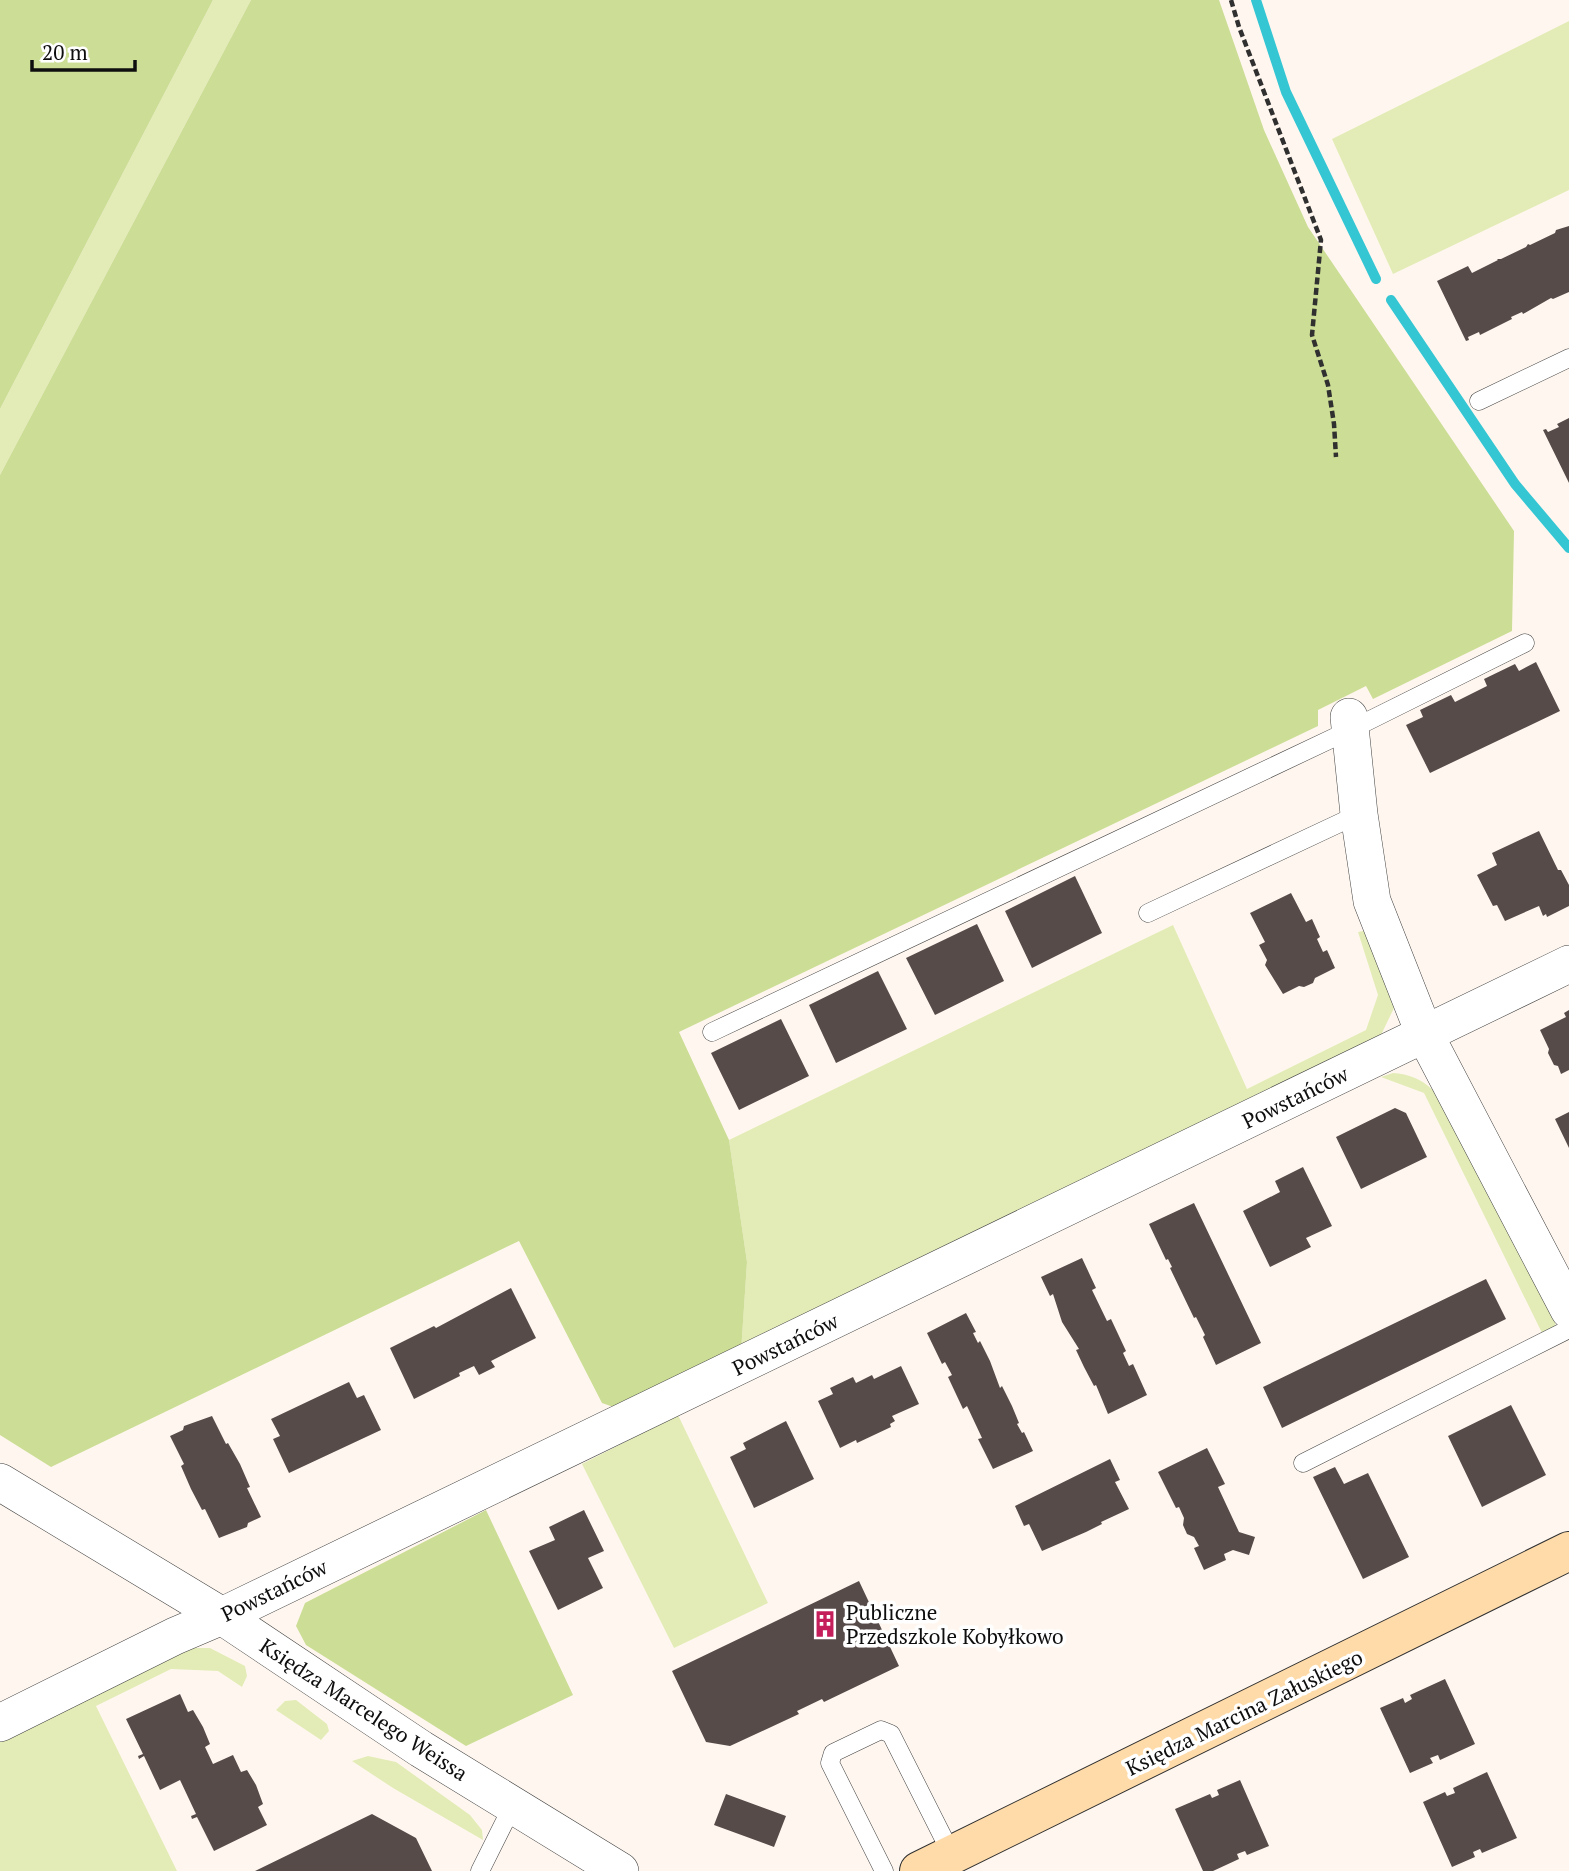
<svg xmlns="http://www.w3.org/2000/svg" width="1569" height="1871" font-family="'PT Serif',serif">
<rect width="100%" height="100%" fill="#fff7ef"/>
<path fill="#e3ecb7" d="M213 0H251L0 475V409Z
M1569 21V190L1393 274 1332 139Z
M1173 925 1247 1089 1366 1030 1378 995 1358 932 1368 930 1394 996V1008L1381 1035 741 1352 747 1262 729 1140Z
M1393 1073C1409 1074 1421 1079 1433 1090L1557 1314 1555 1326 1543 1335 1424 1093 1381 1077Z
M678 1415 768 1603 674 1648 582 1464Z
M189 1648H210L245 1666 247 1676 242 1687 218 1671 171 1669 96 1706 177 1871H0V1739Z
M296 1700 327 1724 329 1731 321 1740 276 1710 285 1701Z
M368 1756 396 1762 470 1815 482 1830 483 1840 393 1788 352 1761Z"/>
<path fill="#ccdd95" d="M0 0H213L0 409Z
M251 0H1219L1264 130 1308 227 1514 531 1512 631 1373 699 1366 686 1318 710V726L679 1032 729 1140 747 1262 741 1352 622 1410 602 1403 519 1241 51 1467 0 1435V475Z
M486 1510 573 1695 466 1746 306 1645 296 1626 305 1603Z"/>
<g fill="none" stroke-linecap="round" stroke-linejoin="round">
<path stroke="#35c6d4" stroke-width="10" d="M1256 0 1286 92 1376 279
M1391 300 1515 484 1569 548"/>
</g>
<path fill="#574b4a" d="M1569 226V292L1553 299 1551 298 1523 314 1522 312 1511 317 1512 319 1480 335 1479 332 1468 337 1469 340 1466 341 1437 281 1468 266 1472 273 1498 260 1497 259H1501L1526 247 1528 244 1530 245 1555 233 1556 230Z
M1569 418V483L1543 430 1546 429 1548 432 1559 427 1557 424Z
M1536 662 1560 711 1430 773 1406 725 1423 717 1420 710 1451 695 1455 702 1487 686 1484 679 1515 664 1519 671Z
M1539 831 1558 870H1561L1569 885V906L1547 917 1546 914 1543 916 1539 906 1505 921 1497 905 1493 906 1477 875 1497 865 1492 853Z
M1075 876 1102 933 1032 968 1005 911Z
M1291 893 1306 922 1312 919 1320 937 1317 939 1323 952 1327 950 1335 968 1315 978 1313 983 1304 987 1299 986 1283 994 1265 965 1267 960 1259 945 1265 942 1250 913Z
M977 924 1004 981 935 1015 906 958Z
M878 971 907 1029 836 1063 809 1005Z
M1569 1010V1070L1561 1074 1558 1066 1554 1065 1548 1053 1549 1049 1540 1030 1566 1017 1564 1013Z
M781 1019 809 1076 739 1110 711 1053Z
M1395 1108 1406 1113 1427 1157 1361 1189 1336 1137Z
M1569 1112V1148L1555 1119Z
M1303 1167 1332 1226 1306 1238 1311 1247 1270 1267 1243 1211 1280 1192 1275 1181Z
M1194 1203 1261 1343 1216 1365 1203 1337 1205 1335 1196 1317 1194 1318 1170 1268 1172 1267 1168 1259 1166 1260 1149 1224Z
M1082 1258 1096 1288 1092 1290 1107 1321 1111 1319 1126 1351 1123 1353 1129 1366 1133 1364 1147 1395 1108 1414 1096 1385 1094 1386 1084 1367 1076 1350 1079 1349 1062 1322 1053 1294 1050 1296 1041 1277Z
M1486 1279 1506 1319 1282 1428 1263 1387Z
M511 1288 536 1338 491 1361 495 1367 479 1375 474 1366 459 1373 460 1376 414 1399 390 1348 434 1326 436 1328Z
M966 1313 976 1332 973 1333 978 1343 980 1341 990 1361 1000 1388 1002 1386 1012 1406 1019 1423 1017 1424 1022 1433 1024 1432 1033 1451 993 1469 978 1439 982 1438 967 1406 963 1409 948 1377 952 1375 945 1362 942 1364 927 1333Z
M901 1366 919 1404 892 1416 895 1421 890 1424 891 1427 857 1443 856 1440 840 1448 818 1401 833 1394 830 1388 853 1377 856 1383 872 1375 874 1379Z
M349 1382 357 1398 364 1395 381 1430 289 1473 273 1439 280 1436 271 1419Z
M1511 1405 1546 1475 1482 1507 1448 1436Z
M212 1416 226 1444 228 1443 240 1464 250 1487 247 1488 261 1517 248 1523 247 1527 219 1538 205 1509 202 1510 191 1489 181 1466 184 1464 170 1436 183 1430 184 1426Z
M786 1421 814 1479 754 1508 730 1457 746 1449 743 1443Z
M1207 1448 1225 1484 1218 1487 1239 1532 1255 1537 1249 1555 1233 1550 1224 1554 1226 1560 1204 1570 1194 1548 1199 1546 1194 1537 1187 1534 1183 1525 1184 1518 1179 1507 1176 1508 1158 1472Z
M1110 1459 1120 1480 1115 1482 1129 1509 1101 1522 1102 1524 1086 1532 1042 1551 1029 1524 1024 1526 1015 1506Z
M1335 1467 1344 1484 1368 1473 1409 1557 1363 1579 1313 1477Z
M584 1510 604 1551 588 1558 603 1588 558 1610 529 1551 555 1540 549 1527Z
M859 1581 899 1666 824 1702 822 1699 797 1711 799 1714 730 1746 706 1742 672 1671Z
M1445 1679 1475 1744 1440 1760 1438 1755 1430 1758 1433 1763 1410 1773 1380 1708 1403 1698 1405 1703 1412 1699 1410 1695Z
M180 1694 188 1712 193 1710 203 1727 210 1744 205 1747 213 1764 233 1755 241 1772 247 1770 256 1785 263 1804 258 1807 267 1825 214 1851 197 1817 192 1819 191 1816 196 1814 180 1780 160 1790 144 1756 139 1759 138 1756 143 1754 126 1719Z
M1487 1772 1517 1838 1482 1853 1480 1849 1473 1852 1475 1857 1452 1867 1423 1802 1445 1792 1447 1796 1455 1793 1453 1788Z
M1240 1780 1269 1846 1247 1855 1245 1851 1237 1854 1239 1859 1213 1871H1203L1175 1809 1210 1794 1212 1798 1219 1795 1217 1790Z
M726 1794 786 1816 774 1847 714 1825Z
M372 1814 416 1838 432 1871H255Z"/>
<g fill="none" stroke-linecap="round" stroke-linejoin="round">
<defs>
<path id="lane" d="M1479 401 1569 358
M1148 913 1359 814
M712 1032 1350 730 1525 643
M1303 1463 1569 1329
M480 1871 513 1805
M884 1871 830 1763 833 1753 881 1730 891 1734 952 1855"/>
<path id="street" d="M1349 717 1359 814 1372 901 1424 1033 1569 1310
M0 1482 222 1616 421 1749 620 1871
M0 1723 175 1636 222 1616 1569 964"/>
<path id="secondary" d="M919 1871 1569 1551"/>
</defs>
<use href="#lane" stroke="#414141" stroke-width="19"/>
<use href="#street" stroke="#414141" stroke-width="38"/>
<use href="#secondary" stroke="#303030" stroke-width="40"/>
<path stroke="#303030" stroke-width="4.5" stroke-dasharray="7 3.5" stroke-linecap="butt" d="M1231 0 1239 27 1321 240 1312 335 1328 385 1334 424 1336 457"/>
<use href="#lane" stroke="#fff" stroke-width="18"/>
<use href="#street" stroke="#fff" stroke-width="37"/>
<use href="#secondary" stroke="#ffdbaa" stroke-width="38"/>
</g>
<defs>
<symbol id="building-bare" viewBox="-9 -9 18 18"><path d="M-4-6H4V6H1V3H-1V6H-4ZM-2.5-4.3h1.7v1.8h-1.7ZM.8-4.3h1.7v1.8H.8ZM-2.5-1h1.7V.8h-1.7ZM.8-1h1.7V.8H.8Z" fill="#c51f5b" stroke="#fff" stroke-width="2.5" paint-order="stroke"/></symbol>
</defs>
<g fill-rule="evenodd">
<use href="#building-bare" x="806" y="1605" width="38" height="38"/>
</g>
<g text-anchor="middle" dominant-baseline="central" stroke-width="7" stroke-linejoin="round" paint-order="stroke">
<g font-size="21" fill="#0e0e0e" stroke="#fff">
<text transform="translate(1295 1097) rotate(-26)">Powstańców</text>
<text transform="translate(785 1344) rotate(-26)">Powstańców</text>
<text transform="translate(274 1590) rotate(-26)">Powstańców</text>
<text transform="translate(364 1709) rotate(33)">Księdza Marcelego Weissa</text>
<text transform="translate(1244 1712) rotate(-26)">Księdza Marcina Załuskiego</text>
</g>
<g font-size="21" fill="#0e0e0e" stroke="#fff" text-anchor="start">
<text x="846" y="1612">Publiczne<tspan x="846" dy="24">Przedszkole Kobyłkowo</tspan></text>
</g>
</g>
<path d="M32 60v10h103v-10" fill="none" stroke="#0e0e0e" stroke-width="3.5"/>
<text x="42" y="60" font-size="21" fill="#0e0e0e" stroke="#ffffff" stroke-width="5" paint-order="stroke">20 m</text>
</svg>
